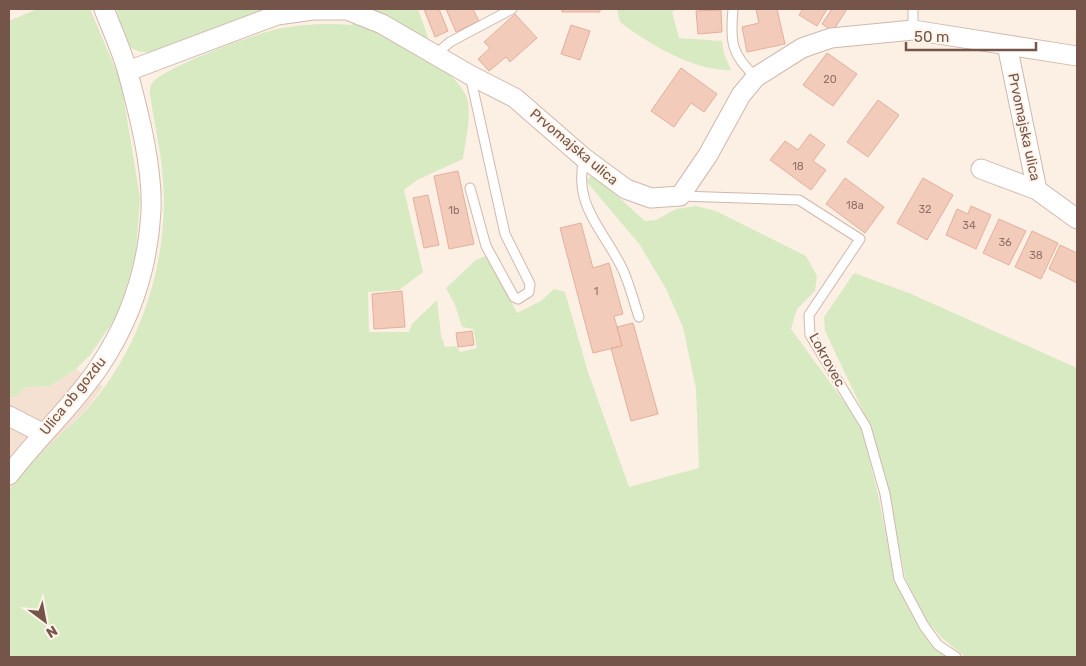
<svg xmlns="http://www.w3.org/2000/svg" width="1086" height="666" font-family="Rubik,sans-serif">
<rect width="100%" height="100%" fill="#fcf0e4"/>
<path fill="#f4e1d2" d="M76 369 103 387 87 408 9 492V398L15 397 26 387 52 386Z"/>
<path fill="#d7eac2" d="M37 9H90L121 82 140 198 136 252 120 311 91 354 76 369 51 386 26 387 15 397 9 398V21Z
M116 9H269L157 52H141L128 47Z
M367 9H418L428 37 424 40Z
M617 9H678L672 12 679 38 722 41 724 54 731 70C693 71 649 44 620 22Z
M356 22C385 32 462 68 468 102 471 120 465 142 463 159L417 180 404 190 423 272 399 290 368 292 369 332H409L412 324 437 300 441 335 445 347 456 346 460 352 477 348 473 329 462 327 455 305 446 288 476 260 488 255 517 313 541 301 554 289 565 292 588 372 629 487 699 468 696 389 683 327 666 289 640 245 586 181 593 174 645 221 656 220 676 209 696 206 716 211 806 256 817 276 815 291 797 309 791 329 861 425 879 499 895 582 918 626 931 645 947 657H9V492C25 464 64 434 87 409 141 348 169 261 163 180 161 151 154 123 150 94 150 89 150 84 155 80 174 64 256 33 282 28 306 24 327 23 351 25Z
M854 273 909 293 1077 368V657H965L942 638 926 620 905 577 890 498 870 426 825 331 824 317Z"/>
<path fill="#f2cbbb" stroke="#e5af9b" d="M424 9H439L448 31 435 37Z
M446 9H473L479 21 456 32Z
M562 9H600V12H562Z
M756 9H777L785 44 747 52 742 27 759 23Z
M803 9H827L817 26 799 15Z
M832 9H847L833 31 822 24Z
M721 10 722 32 698 34 696 11Z
M515 14 537 38 510 62 506 57 489 71 478 59 490 48 484 42Z
M571 25 590 31 580 60 561 54Z
M827 53 857 74 833 106 803 85Z
M681 68 717 94 704 112 691 103 674 127 651 111Z
M878 100 899 115 868 157 847 142Z
M810 134 825 145 813 161 826 170 811 190 770 160 785 141 798 150Z
M458 171 474 244 449 249 434 176Z
M845 178 884 207 865 233 826 204Z
M923 178 953 195 927 240 897 223Z
M428 195 439 245 424 248 413 198Z
M971 206 991 215 976 249 946 235 957 209 968 214Z
M999 219 1026 231 1009 265 983 253Z
M581 223 593 268 609 263 623 314 614 316 622 346 593 353 560 228Z
M1032 231 1058 243 1041 279 1015 267Z
M1060 245 1077 253V283L1049 269Z
M402 291 405 327 374 329 372 294Z
M633 323 658 414 631 421 611 348 622 346 617 327Z
M472 331 474 345 458 347 456 333Z"/>
<g fill="none" stroke-linecap="round" stroke-linejoin="round">
<defs>
<path id="lane" d="M733 9C730 41 731 55 756 77
M913 30V9
M436 54 450 42 512 9
M470 75 505 234 530 284 529 292 518 299 514 297 486 246 470 188
M584 158C573 205 602 228 621 266 629 281 633 300 639 317
M680 196 799 200 860 239 809 315 810 335 866 427 885 494 899 579 924 626 938 645 956 657"/>
<path id="street" d="M1007 45 1037 190 1077 219
M128 71 277 15 313 10H347L382 24 470 75 515 98 584 158 626 189 651 198 680 196 708 155 741 95 756 77 802 48 831 38 913 30 1077 56
M981 169 1037 190
M9 416 42 433
M9 475C37 438 73 406 99 367 130 321 148 267 151 211 153 168 139 114 128 73 122 51 112 30 104 9"/>
</defs>
<use href="#lane" stroke="#d0b8ad" stroke-width="11"/>
<use href="#street" stroke="#d0b8ad" stroke-width="21"/>
<use href="#lane" stroke="#fff" stroke-width="9"/>
<use href="#street" stroke="#fff" stroke-width="19"/>
</g>
<g text-anchor="middle" dominant-baseline="central" stroke-width="4" stroke-linejoin="round" paint-order="stroke">
<g font-size="11" fill="#947266">
<text x="830" y="79">20</text>
<text x="798" y="166">18</text>
<text x="855" y="205">18a</text>
<text x="925" y="209">32</text>
<text x="454" y="210">1b</text>
<text x="969" y="225">34</text>
<text x="1005" y="242">36</text>
<text x="1036" y="255">38</text>
<text x="596" y="291">1</text>
</g>
<g font-size="14" fill="#755449" stroke="#fff4ea">
<text transform="translate(1024 127) rotate(78)">Prvomajska ulica</text>
<text transform="translate(574 147) rotate(40)">Prvomajska ulica</text>
<text transform="translate(827 360) rotate(61)">Lokrovec</text>
<text transform="translate(73 396) rotate(-51)">Ulica ob gozdu</text>
</g>
</g>
<rect width="1086" height="666" fill="none" stroke="#755449" stroke-width="20"/>
<g transform="translate(45 621) rotate(148)" stroke="#fff4ea" stroke-width="4" paint-order="stroke">
<path d="M0-4L9 19L0 12L-9 19Z" fill="#755449"/>
<text y="-8" font-size="14" font-weight="bold" text-anchor="middle" fill="#755449">N</text>
</g>
<path d="M906 42v8h130v-8" fill="none" stroke="#755449" stroke-width="2.5"/>
<text x="914" y="42" font-size="15" fill="#755449" stroke="#fff4ea" stroke-width="4" paint-order="stroke">50 m</text>
</svg>
